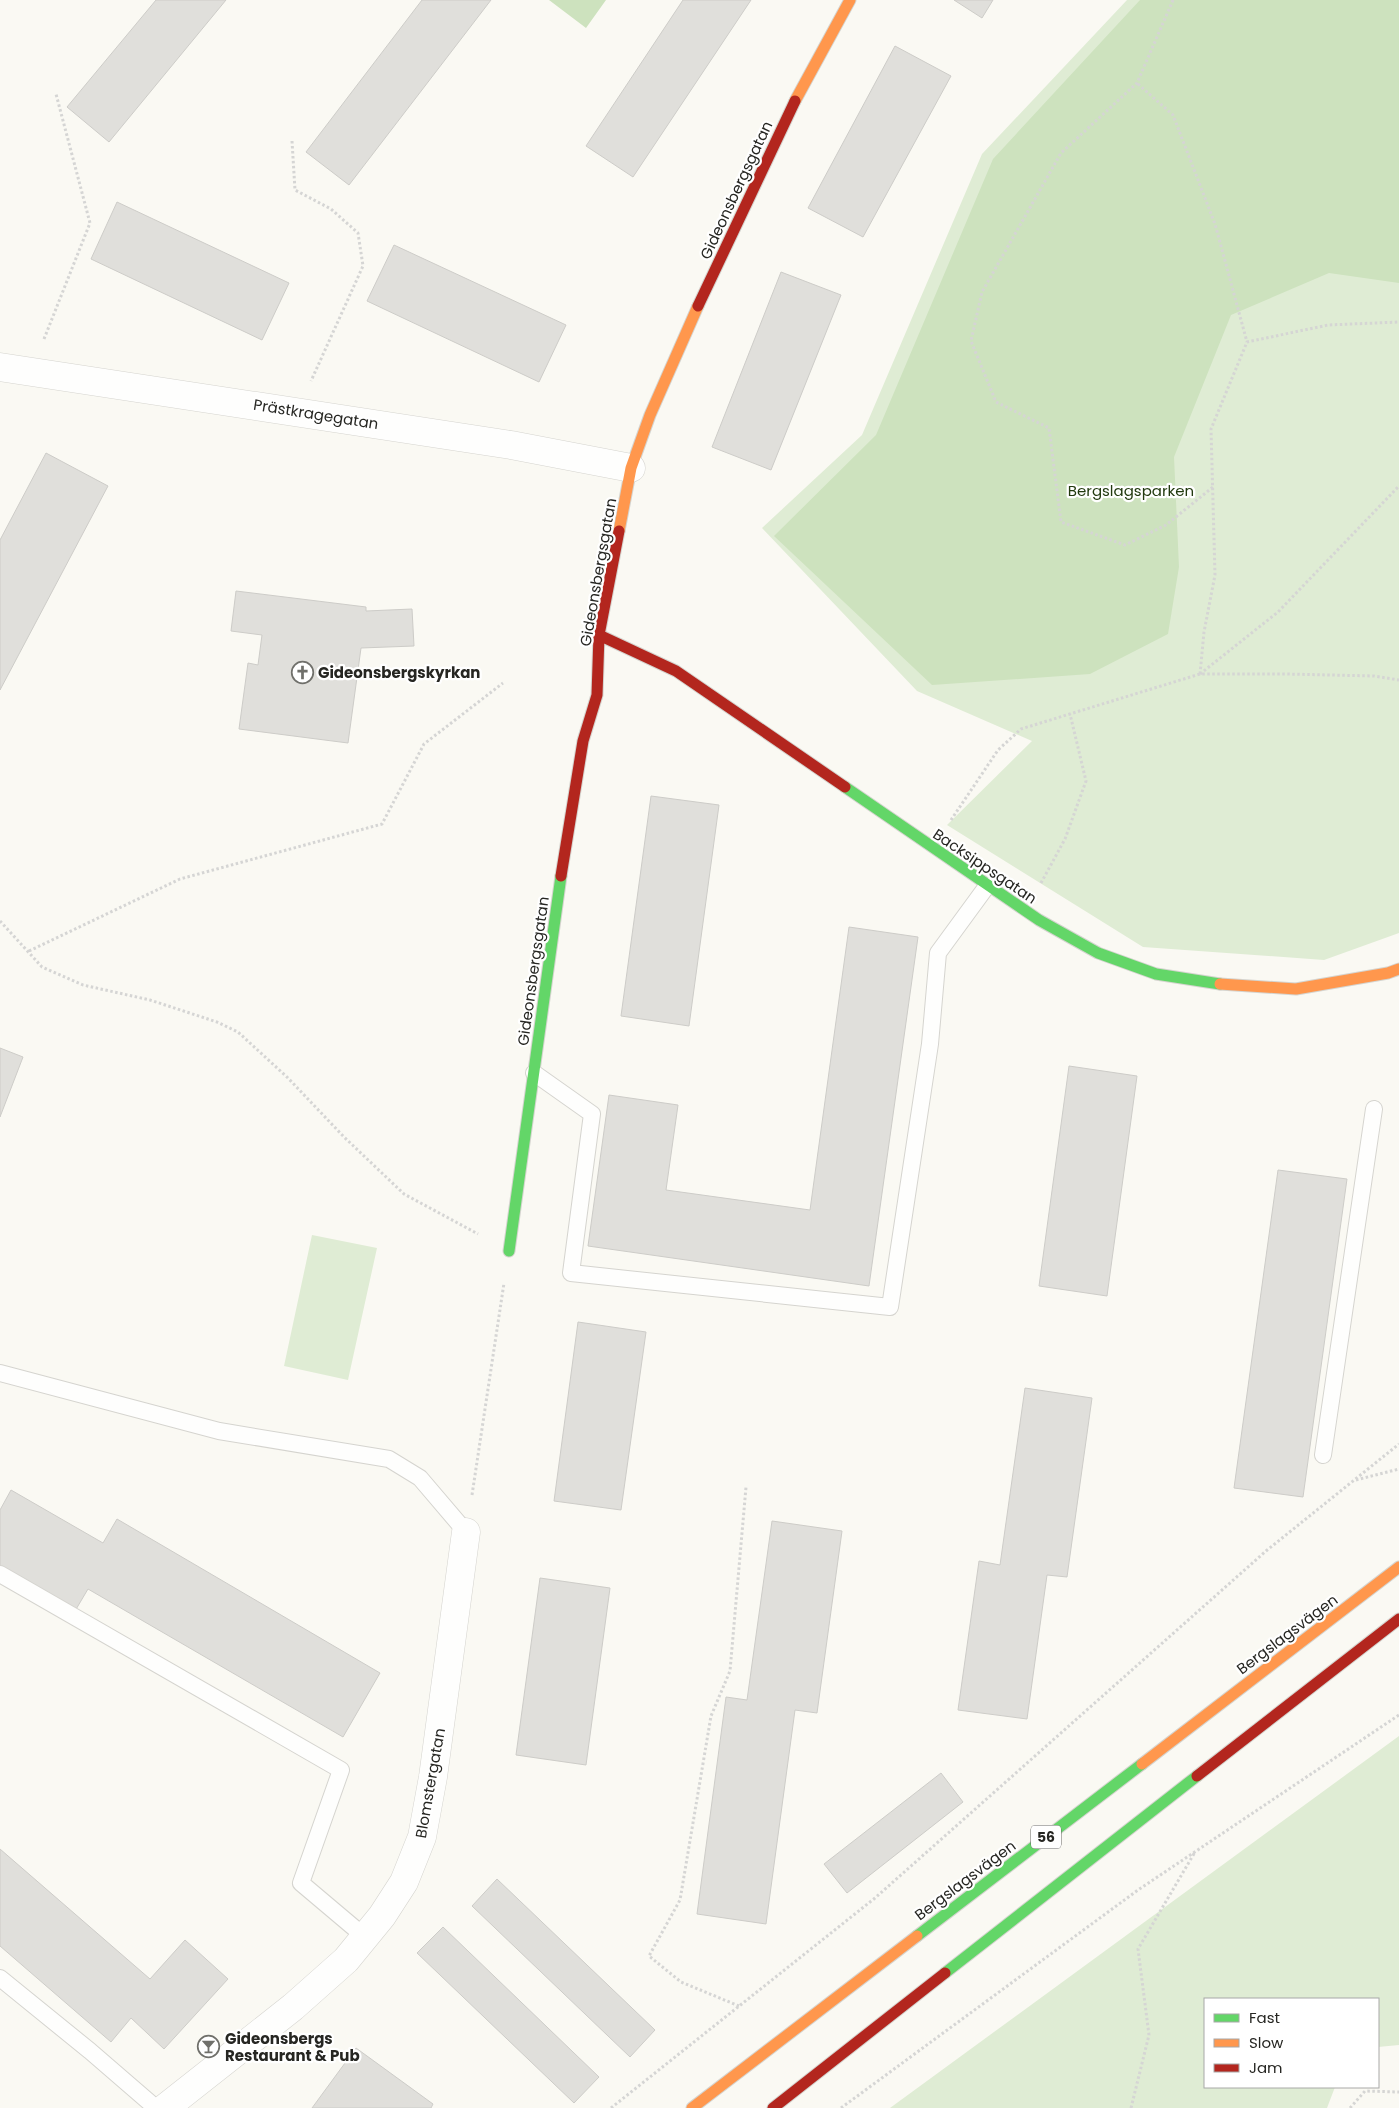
<svg xmlns="http://www.w3.org/2000/svg" width="1399" height="2108" font-family="Poppins,sans-serif">
<rect width="100%" height="100%" fill="#faf9f3"/>
<path fill="#dfecd4" d="M1127 0H1399V933L1324 960 1143 947 947 825 1032 741 917 691 762 528 862 435 982 154Z
M312 1235 377 1248 348 1380 284 1366Z
M1399 1736V2045L1378 2047V1999H1205V2087H1335L1327 2108H890Z"/>
<path fill="#cde2be" d="M549 0H606L586 28Z
M1140 0H1399V283L1329 273 1231 315 1174 457 1179 567 1168 634 1090 674 932 685 774 536 876 435 993 159Z"/>
<path fill="#e0dfdb" stroke="#cdccc8" d="M156 0H226L109 142 67 107Z
M422 0H491L349 185 306 152Z
M683 0H751L633 177 586 146Z
M954 0H993L982 18Z
M895 46 951 76 863 237 808 208Z
M117 202 289 283 262 340 91 259Z
M394 245 566 325 539 382 367 301Z
M781 272 841 295 771 470 712 447Z
M46 453 108 486 0 690V540Z
M236 591 366 607V611L412 609 414 646 361 648 348 743 239 729 248 663 258 665 262 635 231 631Z
M651 796 719 805 689 1026 621 1016Z
M849 927 918 937 869 1286 588 1246 609 1095 678 1105 666 1190 810 1210Z
M0 1048 23 1057 0 1117Z
M1069 1066 1137 1076 1107 1296 1039 1286Z
M1278 1170 1347 1179 1303 1497 1234 1488Z
M578 1322 646 1332 621 1510 554 1501Z
M1025 1388 1092 1398 1067 1577 1047 1575 1027 1719 958 1710 979 1561 1000 1565Z
M11 1490 103 1543 117 1519 380 1673 343 1737 88 1589 75 1611 0 1567V1510Z
M772 1521 842 1531 817 1713 795 1710 766 1924 697 1914 726 1697 747 1700Z
M540 1578 610 1588 586 1765 516 1755Z
M941 1773 963 1802 847 1893 824 1864Z
M0 1849 150 1979 185 1940 228 1979 164 2049 131 2018 111 2042 0 1946Z
M497 1879 655 2030 630 2057 472 1906Z
M443 1927 599 2077 574 2103 417 1953Z
M356 2048 433 2104 431 2108H312Z"/>
<g fill="none" stroke-linecap="round" stroke-linejoin="round">
<defs>
<path id="lane" d="M534 1073 592 1114 571 1273 890 1307 930 1044 938 953 987 886
M0 1373 219 1431 389 1459 420 1478 466 1532
M1323 1455 1374 1109
M0 1574 341 1770 301 1883 365 1937
M0 1978 90 2051 156 2108"/>
<path id="street" d="M0 367 511 445 631 468
M165 2108 293 2007 346 1960 382 1916 404 1882 422 1837 433 1777 466 1532"/>
<path id="fast" d="M845 787 1039 920 1098 953 1156 974 1220 984
M509 1251 561 876
M917 1936 1142 1764
M945 1973 1197 1776"/>
<path id="slow" d="M795 101 850 0
M619 531 631 468 650 415 698 306
M1220 984 1296 989 1388 973 1399 969
M1142 1764 1399 1567
M692 2108 917 1936"/>
<path id="jam" d="M698 306 795 101
M599 635 676 671 845 787
M561 876 583 741 597 695 599 635 619 531
M1197 1776 1399 1619
M773 2108 945 1973"/>
</defs>
<use href="#lane" stroke="#d5d4cf" stroke-width="18"/>
<use href="#street" stroke="#d5d4cf" stroke-width="29"/>
<use href="#fast" stroke="#d5d4cf" stroke-width="13"/>
<use href="#slow" stroke="#d5d4cf" stroke-width="13"/>
<use href="#jam" stroke="#d5d4cf" stroke-width="13"/>
<path stroke="#d5d5d4" stroke-width="3" stroke-dasharray="2.5 2.5" stroke-linecap="butt" d="M1173 0 1137 83 1061 153 982 292 971 341 996 402 1049 428 1061 522 1125 545 1166 525 1213 487
M1138 84 1173 115 1215 224 1247 342
M292 141 295 190 331 209 358 233 363 266 311 381
M44 339 90 223 56 94
M1200 674 1204 632 1215 575 1211 429 1247 342 1328 325 1399 322
M1200 674 1278 612 1399 486
M951 820 998 750 1021 729 1200 674H1286L1374 676 1399 680
M1041 883 1065 839 1086 781 1070 714
M0 921 42 967 83 985 150 1000 217 1022 238 1032 288 1078 344 1137 404 1194 478 1234
M29 951 180 879 382 824 424 744 503 683
M1356 1480 1399 1469
M472 1495 504 1283
M739 2006 681 1982 649 1956 680 1900 711 1716 730 1671 746 1487
M611 2108 875 1898 1266 1551 1399 1444
M841 2108 1138 1890 1399 1715
M1131 2108 1149 2035 1138 1949 1195 1852
M1350 2108 1365 2091 1399 2092"/>
<use href="#lane" stroke="#fefefd" stroke-width="16"/>
<use href="#street" stroke="#fefefd" stroke-width="28"/>
<use href="#fast" stroke="#63d668" stroke-width="11"/>
<use href="#slow" stroke="#ff974d" stroke-width="11"/>
<use href="#jam" stroke="#b3261e" stroke-width="11"/>
</g>
<defs>
<symbol id="church-ring" viewBox="-11 -11 22 22"><circle r="9.5" fill="#fff" stroke="#70706b" stroke-width="1.5"/><path d="M-1.2-6h2.4v3.5h3.3v2.4h-3.3V6h-2.4V-.1h-3.3v-2.4h3.3Z" fill="#70706b"/></symbol>
<symbol id="bar-ring" viewBox="-11 -11 22 22"><circle r="9.5" fill="#fff" stroke="#70706b" stroke-width="1.5"/><path d="M-6-5H6L.8 .8V4.5H3.5V6h-7V4.5H-.8V.8Z" fill="#70706b"/></symbol>
</defs>
<g fill-rule="evenodd">
<use href="#church-ring" x="290" y="660" width="25" height="25"/>
<use href="#bar-ring" x="196" y="2034" width="25" height="25"/>
</g>
<g text-anchor="middle" dominant-baseline="central" stroke-width="4.5" stroke-linejoin="round" paint-order="stroke">
<rect fill="#fff" stroke="#676764" stroke-width="1" x="1031" y="1825.5" width="30" height="23" rx="4"/>
<g font-size="14" font-weight="bold" fill="#262622">
<text x="1046" y="1837">56</text>
</g>
<g font-size="15" fill="#262622" stroke="#fff">
<text transform="translate(736 190) rotate(-65)">Gideonsbergsgatan</text>
<text transform="translate(316 414) rotate(9)">Prästkragegatan</text>
<text transform="translate(598 572) rotate(-80)">Gideonsbergsgatan</text>
<text transform="translate(985 866) rotate(34)">Backsippsgatan</text>
<text transform="translate(533 971) rotate(-82)">Gideonsbergsgatan</text>
<text transform="translate(1287 1634) rotate(-37)">Bergslagsvägen</text>
<text transform="translate(430 1783) rotate(-80)">Blomstergatan</text>
<text transform="translate(965 1880) rotate(-37)">Bergslagsvägen</text>
</g>
<g font-size="15" fill="#223a0f" stroke="#fff">
<text x="1131" y="490">Bergslagsparken</text>
</g>
<g font-size="15" font-weight="bold" fill="#262622" stroke="#fff" text-anchor="start">
<text x="318" y="672">Gideonsbergskyrkan</text>
<text x="225" y="2038">Gideonsbergs<tspan x="225" dy="17">Restaurant &amp; Pub</tspan></text>
</g>
</g>
<rect x="1204" y="1998" width="175" height="90" fill="#ffffff" stroke="#a8a8a7"/>
<rect x="1214" y="2014" width="25" height="8" fill="#63d668" stroke="#a8a8a7"/>
<text x="1249" y="2023" font-size="15" fill="#262622">Fast</text>
<rect x="1214" y="2039" width="25" height="8" fill="#ff974d" stroke="#a8a8a7"/>
<text x="1249" y="2048" font-size="15" fill="#262622">Slow</text>
<rect x="1214" y="2064" width="25" height="8" fill="#b3261e" stroke="#a8a8a7"/>
<text x="1249" y="2073" font-size="15" fill="#262622">Jam</text>
</svg>
